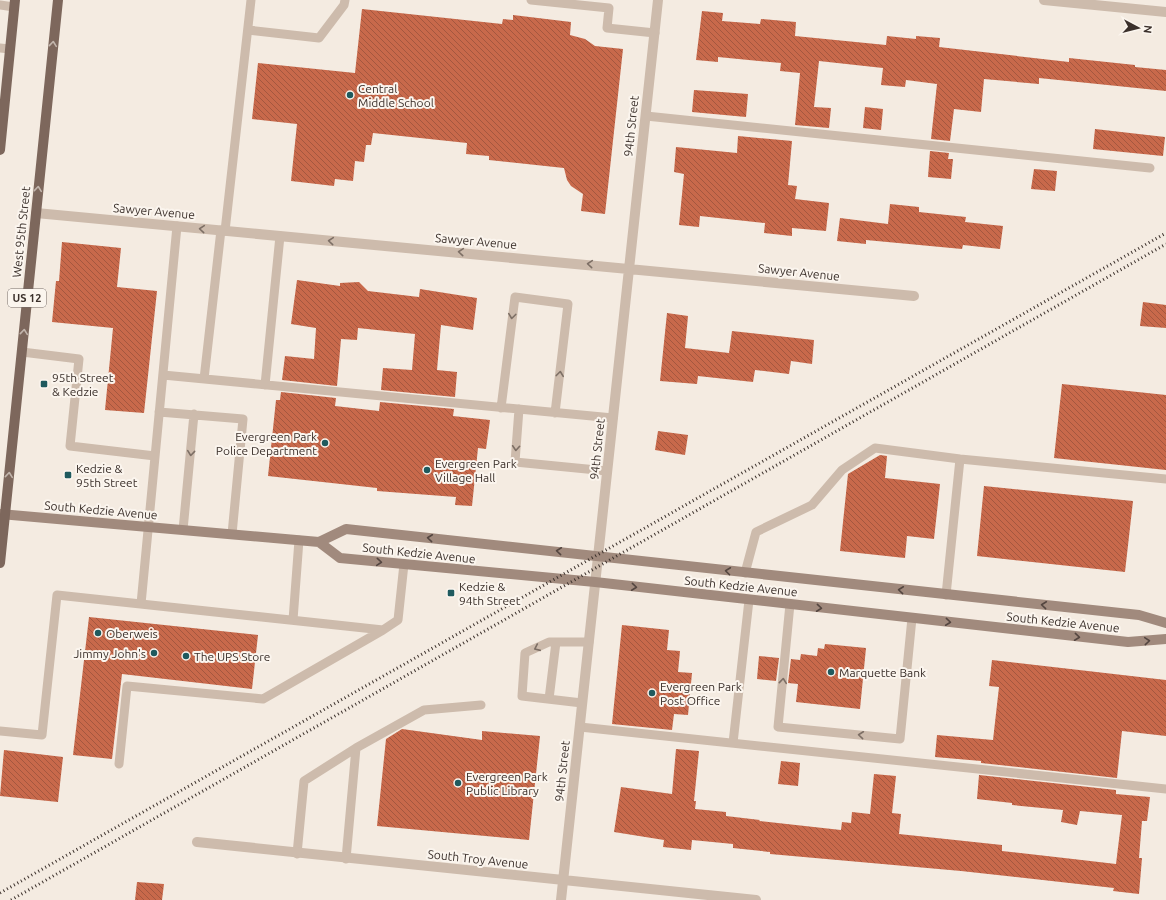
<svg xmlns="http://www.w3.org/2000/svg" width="1166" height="900" font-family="Ubuntu,sans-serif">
<defs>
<pattern id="building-back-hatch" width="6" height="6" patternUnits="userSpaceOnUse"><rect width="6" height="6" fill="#c8694b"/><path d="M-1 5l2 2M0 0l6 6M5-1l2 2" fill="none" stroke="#a4573f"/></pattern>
</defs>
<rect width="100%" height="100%" fill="#f4ebe1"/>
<path fill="url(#building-back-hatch)" d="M362 9 502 24 503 19 513 20V15L571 22 570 35 585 39 595 46 623 49 605 214 581 211 583 194 571 186 567 180 564 168 489 160V156L466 154 467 143 373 133 371 145H366L364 162 355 161 353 181 335 179 334 186 291 181 297 124 252 119 258 63 355 73Z
M702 11 723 13 722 21 760 24 761 19 796 22 795 36 886 45 887 36 916 39V36L940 38 939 47 1069 62V58L1135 65V67L1166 70V91L1039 78V84L984 79 981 112 954 109 950 141 931 139 937 84 906 80 905 87 881 85 883 68 819 61 814 107 831 108 829 128 795 125 800 73 780 71 781 63 718 57V62L696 60Z
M694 90 748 94 746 117 692 112Z
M865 107 883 109 881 130 863 128Z
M1095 129 1165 137 1163 156 1093 149Z
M738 136 792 141 788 185 797 186 795 199 829 203 826 231 792 228V236L764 233 765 223 700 216 699 227 679 225 684 174 674 172 676 147 737 153Z
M930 151 949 153 948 159H953L951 179 928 177Z
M1034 169 1057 171 1055 191 1031 189Z
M890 204 919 207V212L966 217 965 222 1003 226 1000 249 963 245 962 249 866 240V244L837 241 840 218 888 224Z
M62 242 121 248 117 287 157 291 144 413 105 410 113 328 52 322 56 281H59Z
M297 280 340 286V283L359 282 368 291 419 297 420 289 477 298 473 330 441 325 437 370 457 372 455 397 381 390 383 368 412 370 415 334 358 328 357 340 341 339 337 386 282 380 285 356 314 359 316 328 291 324Z
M1143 302 1166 305V328L1140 326Z
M667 313 688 316 685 348 729 353 732 331 814 340 812 364 791 361 789 374 755 370 753 382 698 376 697 384 660 381Z
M1062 384 1166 395V470L1054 458Z
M281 392 336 398 335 406 379 411 380 402 454 409 453 416 490 420 486 449 478 448 472 506 455 505 456 497 377 491V488L268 476 276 400H280Z
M658 431 688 435 685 455 655 450Z
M880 455 887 456 885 478 940 484 934 539 907 536 905 558 840 551 848 474Z
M984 486 1133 501 1125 572 977 556Z
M89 617 258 635 252 689 122 674 112 759 73 755Z
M622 625 669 630 667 650 680 651 678 672 692 673 688 715 674 714 672 730 612 724Z
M825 644 866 648 860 709 796 702 798 684 788 683 791 659 800 660 801 654 817 656 818 648 824 649Z
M759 656 779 658 776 681 757 679Z
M992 660 1166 680V736L1122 731 1117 778 981 763V761L935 757 937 735 993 740 999 687 989 686Z
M402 729 482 740V731L540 736 529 840 377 826 386 739Z
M676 749 699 751 694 801H696L695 809 726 812V816L760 820 759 821 841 830 842 822 851 823 852 812 870 814 874 774 896 776 892 813 901 814 899 834 1002 845V851L1073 859 1116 864 1122 815 1080 811 1077 825 1061 822 1063 810 1012 805V803L977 799 979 775 1116 790V794L1150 797 1147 821H1142L1139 858H1142L1139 894 1113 891 1114 888 961 871 770 854V852L733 848V844L692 840 691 850 663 847 664 840 614 832 621 787 672 794Z
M4 750 63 757 58 802 0 796Z
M781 761 800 763 798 786 778 784Z
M137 882 164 884 162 900H135Z"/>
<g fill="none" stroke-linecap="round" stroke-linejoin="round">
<path stroke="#cdbbac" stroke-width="9" d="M531 0 609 8 607 28 655 33
M0 5 14 7
M248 30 319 38 344 5 345 0
M0 48 10 49
M646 116 1150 168
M225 231 251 0
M22 352 79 359 70 446 155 456
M163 375 613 418
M204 379 221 230
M265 385 280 236
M501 408 515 297 568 304 555 413
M519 409 515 462 607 471
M159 412 243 419 232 534
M183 530 194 414
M745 573 756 532 812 505 842 470 875 448 960 459 1166 479
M946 595 960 459
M141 604 177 226
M790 604 778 727 900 739 912 618
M293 620 299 540
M549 699 556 642
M582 703 522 696 525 653 549 642H589
M580 727 1166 789
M0 731 42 735 57 595 383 630 398 620 404 564
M733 743 749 600
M119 764 127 686 263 699 383 630
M297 854 304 781 356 748 424 710 481 705
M346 859 356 748"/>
<path stroke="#cdbbac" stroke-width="10" d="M1044 0 1166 12
M36 213 914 296
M197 842 756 900
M561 900 658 0"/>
<path stroke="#a18a7d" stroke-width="10" d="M0 514 319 542 346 529C610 557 874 588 1139 615L1166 623
M319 542 340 558 595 582 1128 642 1166 639"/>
<path stroke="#7d675c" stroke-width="10" d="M0 150 15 0
M0 563 58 0"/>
<path stroke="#3b302b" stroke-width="3" stroke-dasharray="1 3" stroke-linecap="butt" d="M0 893 1166 233
M11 900 1166 244"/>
</g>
<defs><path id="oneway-chevron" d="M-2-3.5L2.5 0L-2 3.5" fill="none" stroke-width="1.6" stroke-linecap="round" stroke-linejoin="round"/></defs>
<g stroke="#c2b5ac">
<use href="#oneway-chevron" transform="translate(53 44) rotate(-84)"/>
<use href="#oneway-chevron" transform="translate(38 189) rotate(-84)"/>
<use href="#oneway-chevron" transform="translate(24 332) rotate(-84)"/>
<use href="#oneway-chevron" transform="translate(9 475) rotate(-84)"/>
</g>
<g stroke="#7d6f65">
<use href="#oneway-chevron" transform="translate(202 229) rotate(-175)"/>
<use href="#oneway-chevron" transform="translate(331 241) rotate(-175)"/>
<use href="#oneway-chevron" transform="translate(461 252) rotate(-175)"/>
<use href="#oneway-chevron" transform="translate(590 264) rotate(-175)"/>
<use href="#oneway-chevron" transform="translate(512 316) rotate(97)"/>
<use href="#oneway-chevron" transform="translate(560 374) rotate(-83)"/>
<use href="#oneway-chevron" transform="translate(516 448) rotate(94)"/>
<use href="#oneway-chevron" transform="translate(191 453) rotate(96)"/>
<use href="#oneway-chevron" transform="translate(537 648) rotate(156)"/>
<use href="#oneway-chevron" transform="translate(783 681) rotate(-84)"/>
<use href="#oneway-chevron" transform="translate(861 735) rotate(-174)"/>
</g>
<g stroke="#544640">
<use href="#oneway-chevron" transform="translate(430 538) rotate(-174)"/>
<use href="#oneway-chevron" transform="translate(559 551) rotate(-174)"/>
<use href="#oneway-chevron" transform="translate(379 562) rotate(5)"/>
<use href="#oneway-chevron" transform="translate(728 571) rotate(-173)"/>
<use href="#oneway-chevron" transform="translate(634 587) rotate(6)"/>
<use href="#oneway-chevron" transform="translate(901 590) rotate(-174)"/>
<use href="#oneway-chevron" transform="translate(1044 605) rotate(-174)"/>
<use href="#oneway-chevron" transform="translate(819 608) rotate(6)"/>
<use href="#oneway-chevron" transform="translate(948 622) rotate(6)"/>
<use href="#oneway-chevron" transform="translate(1077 637) rotate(6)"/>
<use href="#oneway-chevron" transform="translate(1147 641) rotate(-5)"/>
</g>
<g fill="#1f5a5e" stroke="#fbf5ee" stroke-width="1.5">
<circle cx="350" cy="95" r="4"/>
<rect x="40" y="380" width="8" height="8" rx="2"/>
<circle cx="325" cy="443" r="4"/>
<circle cx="427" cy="470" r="4"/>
<rect x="64" y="471" width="8" height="8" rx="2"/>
<rect x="447" y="589" width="8" height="8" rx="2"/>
<circle cx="98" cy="633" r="4"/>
<circle cx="154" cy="653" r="4"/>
<circle cx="186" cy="656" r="4"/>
<circle cx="831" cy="672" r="4"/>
<circle cx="652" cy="693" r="4"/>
<circle cx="458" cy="783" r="4"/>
</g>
<g text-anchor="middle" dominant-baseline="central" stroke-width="4" stroke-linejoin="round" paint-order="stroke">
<rect fill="#fbf5ee" stroke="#756b66" stroke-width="1" x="8" y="289" width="38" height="18" rx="3"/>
<g font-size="11" font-weight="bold" fill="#3b302b">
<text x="27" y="298">US 12</text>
</g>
<g font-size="12" fill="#3b302b" stroke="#fbf5ee" text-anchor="start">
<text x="358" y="88">Central<tspan x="358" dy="14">Middle School</tspan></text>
<text x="52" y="377">95th Street<tspan x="52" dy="14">&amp; Kedzie</tspan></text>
<text x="317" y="436" text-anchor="end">Evergreen Park<tspan x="317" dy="14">Police Department</tspan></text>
<text x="435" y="463">Evergreen Park<tspan x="435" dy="14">Village Hall</tspan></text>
<text x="76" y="468">Kedzie &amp;<tspan x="76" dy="14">95th Street</tspan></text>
<text x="459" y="586">Kedzie &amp;<tspan x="459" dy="14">94th Street</tspan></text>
<text x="106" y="633">Oberweis</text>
<text x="146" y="653" text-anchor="end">Jimmy John's</text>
<text x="194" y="656">The UPS Store</text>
<text x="839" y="672">Marquette Bank</text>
<text x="660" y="686">Evergreen Park<tspan x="660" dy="14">Post Office</tspan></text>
<text x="466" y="776">Evergreen Park<tspan x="466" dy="14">Public Library</tspan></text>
</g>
<g font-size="12" fill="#3b302b" stroke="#fbf5ee">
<text transform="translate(631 126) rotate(-84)">94th Street</text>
<text transform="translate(154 211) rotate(5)">Sawyer Avenue</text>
<text transform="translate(21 232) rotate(-84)">West 95th Street</text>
<text transform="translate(476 241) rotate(5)">Sawyer Avenue</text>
<text transform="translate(799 272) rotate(6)">Sawyer Avenue</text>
<text transform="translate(597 449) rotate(-84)">94th Street</text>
<text transform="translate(101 510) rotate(5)">South Kedzie Avenue</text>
<text transform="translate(419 553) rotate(6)">South Kedzie Avenue</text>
<text transform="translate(741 586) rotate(6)">South Kedzie Avenue</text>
<text transform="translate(1063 622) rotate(6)">South Kedzie Avenue</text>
<text transform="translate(562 771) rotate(-84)">94th Street</text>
<text transform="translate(478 859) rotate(6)">South Troy Avenue</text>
</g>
</g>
<g transform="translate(1138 28) rotate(97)" stroke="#fbf5ee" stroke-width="3" paint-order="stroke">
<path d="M0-3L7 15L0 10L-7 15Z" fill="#3b302b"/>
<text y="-6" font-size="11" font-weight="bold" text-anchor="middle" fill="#3b302b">N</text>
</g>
</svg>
